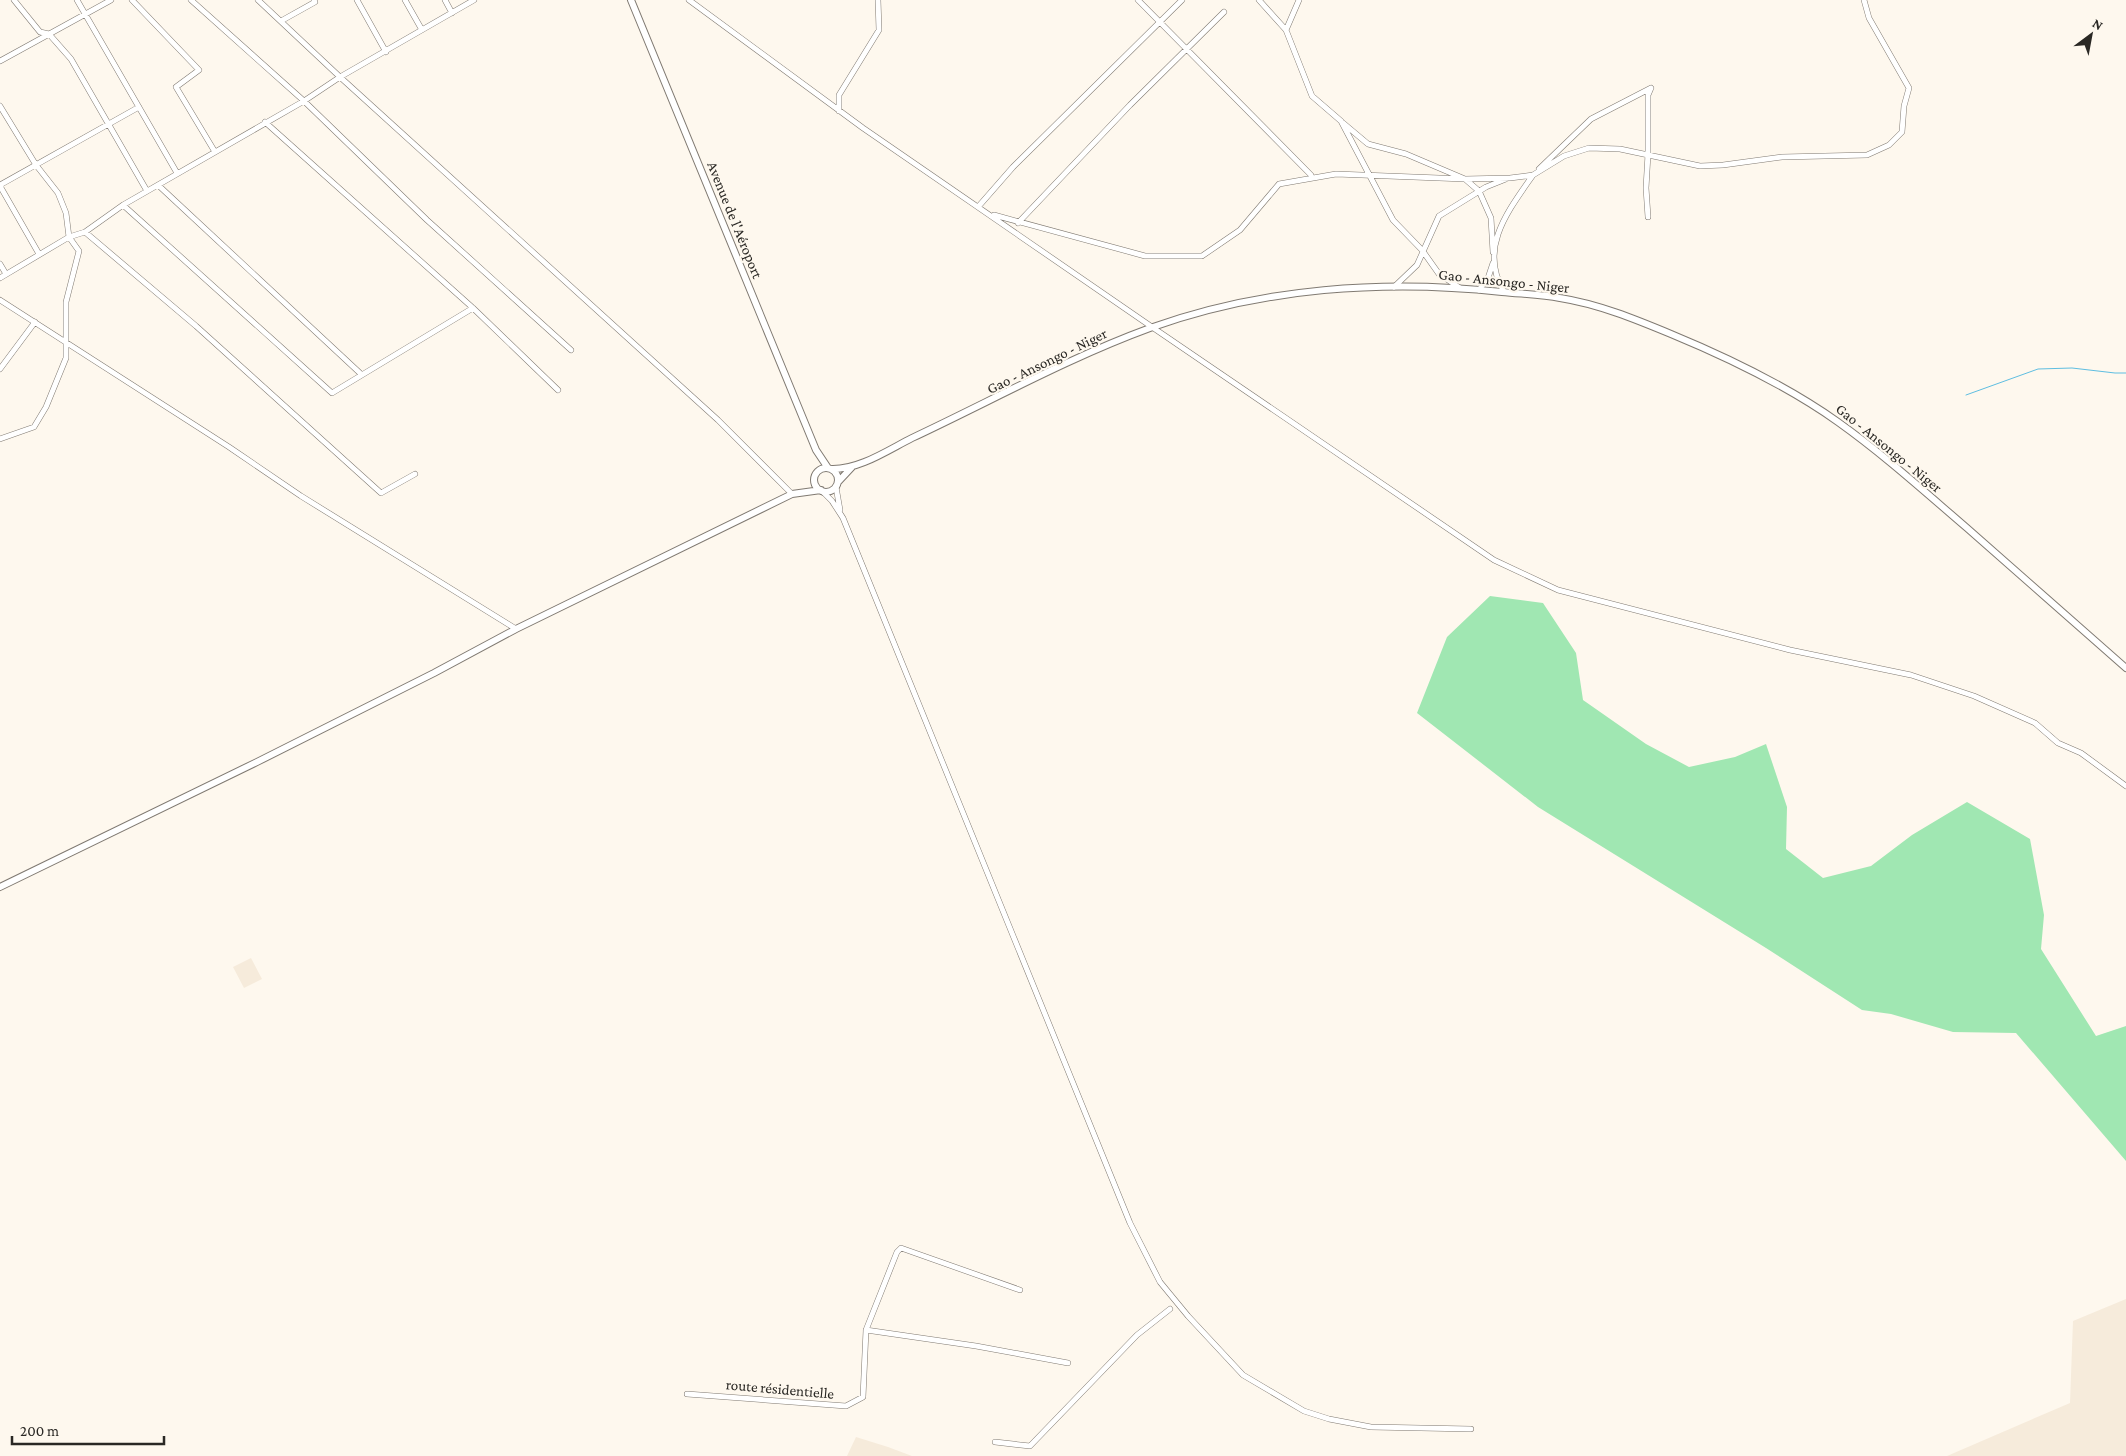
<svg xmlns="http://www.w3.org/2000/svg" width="2126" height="1456" font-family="'Crimson Pro',serif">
<rect width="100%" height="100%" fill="#fef8ee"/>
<path fill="#f6ebdb" d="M251 958 262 979 244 988 233 967Z
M2126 1299V1456H1947L2070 1403 2073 1321Z
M856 1437 888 1447 912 1456H847Z"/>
<path fill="#a0e7b2" d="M1490 596 1543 603 1576 653 1583 700 1646 744 1689 767 1735 757 1766 744 1787 807 1786 849 1823 878 1871 866 1912 835 1967 802 2030 839 2044 915 2041 949 2096 1036 2126 1026V1161L2016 1033 1953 1032 1891 1014 1862 1010 1766 948 1538 807 1417 713 1447 637Z"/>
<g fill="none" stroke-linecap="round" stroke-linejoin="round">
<path stroke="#5fbee1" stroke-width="1" d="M1966 395 2038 369 2072 368 2115 373H2126"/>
<defs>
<path id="minor" d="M14 0 40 32 49 34 71 59 147 191
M77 0 177 173
M132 0 199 70 176 87 215 152
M191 0 304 101 427 220 571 350
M258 0 340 77 718 420 792 494
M357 0 386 52
M405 0 422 30
M445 0 452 13
M689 0 863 128 1152 327 1494 560 1558 590 1790 650 1911 675 1974 696 2035 723 2058 743 2081 753 2126 786
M1138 0 1311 175
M1259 0 1286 30
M1299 0 1286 30 1312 96 1341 121 1393 220 1422 250 1439 274 1460 288
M281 21 315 2 314 0
M0 61 111 0
M0 106 36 165 58 193 66 213 69 237 79 251 66 302V358L46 407 34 427 0 439
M839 111V95L879 30 878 0
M265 122 473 308 558 390
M1343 123 1368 144 1406 154 1465 179 1479 191 1491 218 1493 252
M1539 169 1591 119 1651 88
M0 185 139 107
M158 185 361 374
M0 186 39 254
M123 205 332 393 473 308
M978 207 1013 167 1182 0
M994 215 1145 256H1202L1240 230 1279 184 1336 174 1465 179 1510 178 1533 175 1564 156 1589 148 1620 149 1700 166 1723 165 1782 157 1867 155 1889 145 1902 132 1904 106 1909 88 1869 18 1864 0
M1648 217 1646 188 1648 154V95L1651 88
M1018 223 1130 105 1224 12
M85 232 196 326 381 493 415 474
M0 264 6 274
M0 278 69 237 85 232 123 205 304 101 340 77 474 0
M1394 287 1417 265 1439 216 1486 187 1506 179
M1479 290 1488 278 1493 263
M1504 292C1478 248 1508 211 1533 175
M0 300 229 447 301 496 516 629
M0 369 35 322
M836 487 840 510
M822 491 832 501 843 518 1130 1223 1160 1282 1188 1316 1243 1375 1304 1411 1329 1419 1371 1427 1471 1429
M866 1330 897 1252 901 1248 1020 1290
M687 1394 846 1406 863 1397 866 1330 976 1346 1068 1363
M995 1442 1030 1446 1137 1335 1170 1309"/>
<path id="major" d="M631 0 816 450 828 468
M814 480a12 12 0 1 1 24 0a12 12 0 1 1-24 0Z
M831 469C859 470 888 450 912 438 991 401 1068 358 1150 328 1262 288 1384 279 1502 292 1521 294 1541 294 1560 298 1598 304 1635 319 1671 334 1729 358 1786 385 1838 422 1883 454 1925 492 1967 528 2020 575 2073 621 2126 668
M838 482 852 467
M0 887 257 762 434 673 516 629 792 494 821 490"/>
</defs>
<use href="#minor" stroke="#807a72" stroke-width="6"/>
<use href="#major" stroke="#807a72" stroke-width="8"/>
<use href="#minor" stroke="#fff" stroke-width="5"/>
<use href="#major" stroke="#fff" stroke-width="6"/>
</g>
<g text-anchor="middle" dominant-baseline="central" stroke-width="4.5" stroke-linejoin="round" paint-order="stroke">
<g font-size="15" fill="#2a2824" stroke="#fef8ee">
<text transform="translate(735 220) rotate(68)">Avenue de l'Aéroport</text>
<text transform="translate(1504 281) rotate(6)">Gao - Ansongo - Niger</text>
<text transform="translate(1047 361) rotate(-26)">Gao - Ansongo - Niger</text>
<text transform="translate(1889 448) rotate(39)">Gao - Ansongo - Niger</text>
<text transform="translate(780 1389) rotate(5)">route résidentielle</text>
</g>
</g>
<g transform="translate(2091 35) rotate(32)" stroke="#fef8ee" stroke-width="4" paint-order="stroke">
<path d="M0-4L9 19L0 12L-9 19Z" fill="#2a2824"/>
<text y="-8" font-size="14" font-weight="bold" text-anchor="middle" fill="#2a2824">N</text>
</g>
<path d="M12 1436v8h152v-8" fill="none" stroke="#2a2824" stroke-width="2.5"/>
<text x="20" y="1436" font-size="15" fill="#2a2824" stroke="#fef8ee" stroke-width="4" paint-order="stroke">200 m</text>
</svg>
